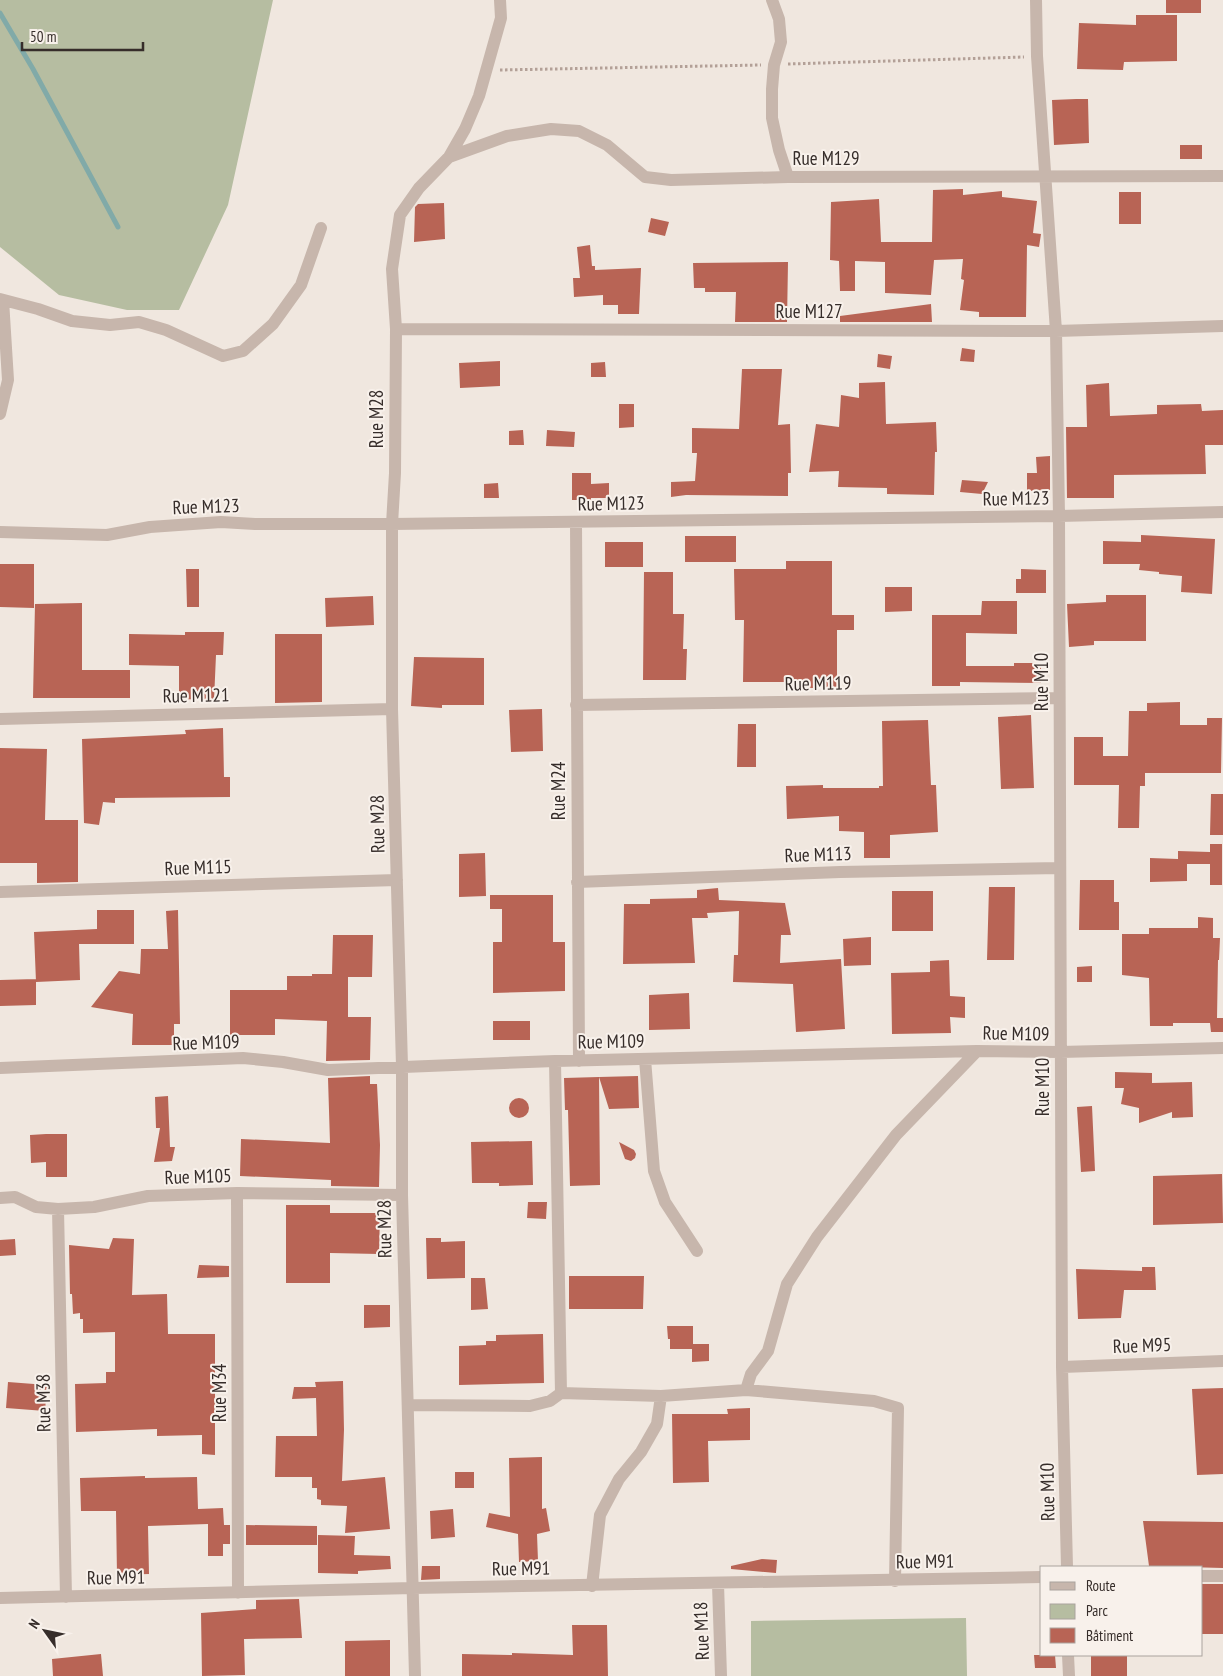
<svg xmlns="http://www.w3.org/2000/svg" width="1223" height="1676" font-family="'PT Sans Narrow',sans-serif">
<rect width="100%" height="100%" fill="#f0e7df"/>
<path fill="#b6bda1" d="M0 0H273L228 205 179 310H127L59 295 0 247Z
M966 1618 967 1676H751V1621Z"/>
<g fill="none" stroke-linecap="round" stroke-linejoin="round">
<path stroke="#81aaa8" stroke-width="5" d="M0 13 33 69 118 227"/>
</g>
<path fill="#b86455" d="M1166 0H1201V13H1166Z
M1136 15H1177V61L1124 62 1123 70 1077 69 1079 23 1136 25Z
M1076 99H1088L1089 143 1054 145 1052 100Z
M1180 145H1202V159H1180Z
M963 189V195L1002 191V197L1037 201 1033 233 1041 234 1039 247 1027 245 1026 317H979V312L960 310 964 280 961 279 963 259 934 260 931 295 885 293V262L855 261V291H840L839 261 830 260 831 202 879 199 881 242H932L933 190Z
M1119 192H1141V224H1119Z
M444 203 445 239 414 242 415 207 418 204Z
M651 218 669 222 665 236 648 232Z
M590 245 592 266H595V270L641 268 639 314H618V305H603V295L574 297 573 278H580L577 247Z
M788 262 787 322H735L736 292H705V288H694L693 263Z
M931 304 932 322H840V316Z
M962 348 975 350 974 362 960 361Z
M878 354 892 356 890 369 877 367Z
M500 361V386L460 388 459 363Z
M605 362 606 377H591V363Z
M742 369H782L778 425 790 424 791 473H788V496L686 495 671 497V482L695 481 697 453H692V428L739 429Z
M885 382 886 424 936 422 937 452H935L934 495 887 494V488L838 487 839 471 809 472 816 424 839 427 841 395 859 398V383Z
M1109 383 1110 416 1157 414V405L1201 404 1202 411 1223 410V445H1205L1206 474 1114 475V498H1067L1066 427H1087L1086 385Z
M619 404H634V427L619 428Z
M523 430 524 445H509V431Z
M547 430 575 432 574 447 546 446Z
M1050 456V490L1027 491V473H1037L1036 457Z
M572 473H591V484L609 483V498H591V500H572Z
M962 480 988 482 982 494 960 492Z
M498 483 499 498H484V484Z
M1141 535 1215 539 1212 594 1181 592 1182 576 1159 574V572L1139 570 1140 564H1103V541L1141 542Z
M685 536H736V562H685Z
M605 542H643V567H605Z
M786 561H832V615H854V630H837V688H790V682H743L744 620H735L734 569H786Z
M0 564H34V608L0 607Z
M186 569H199V607H187Z
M1021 569 1046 570V593H1016V579H1021Z
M644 572H673V614H684L683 649H687L686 680H643Z
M885 587H912V611L885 612Z
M1106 595H1146V641H1094V645L1069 647 1067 604 1106 602Z
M373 596 374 625 326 627 325 598Z
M982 601H1017V634L966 633V666H1014V663H1041V683L960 682V686H932V615H981Z
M82 603V670H130V698H33L35 604Z
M185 632H224L223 655H216L214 700 179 699V666L129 665V634L185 635Z
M275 634H322V702L275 703Z
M414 657 484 658V705H442V708L411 706Z
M1180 702V725H1207V718H1222L1221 773H1145V786H1140L1139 828H1118L1119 785H1074V737H1103V756H1128L1129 711H1147V703Z
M542 709 543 751 511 752 509 710Z
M1031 715 1034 788 1001 789 998 717Z
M928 720 931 785H936L938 832 890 835V858H864V832L839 831V816L787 819 786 786 823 785V788H879V786H883L882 721Z
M738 724H756V767H737Z
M223 728 224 777H230V797L115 798V803L103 802 99 825 84 823 82 739 186 734 185 730Z
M0 748 47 749 45 820H78V882L37 883V863H0Z
M1211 794H1223V835H1210Z
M1210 844H1222V885H1210V864H1187V881L1150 882V858L1178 859V851L1210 852Z
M485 853 486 896 459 897V854Z
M1080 880H1114V902H1119V930H1079Z
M989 887H1015L1014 960H987Z
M718 888 719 900 785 903 791 935H781L780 963 841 959 845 1029 796 1032 793 984 733 982 734 955H738L739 911 707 913 708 918H692L695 963 623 964 624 904H650V899L697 898V890Z
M892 891H933V931H892Z
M490 895H553V942H565V991L493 993V942H502V909H490Z
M97 910H134V944H79L80 980 36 982 34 932 97 929Z
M178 910 180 1024H174V1045H132L133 1014 91 1007 119 971 140 974 141 949H168L166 911Z
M1198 917 1213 918V938H1220L1219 960H1218L1217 1018H1223V1032H1211L1210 1023H1173V1026H1150L1149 978 1122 975V934H1149V928H1198Z
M333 935H373L372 977H348V1017H371L370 1060 326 1061 327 1021 275 1019V1035H230V990H287V976H312V974H332Z
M871 937V965L844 966 843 939Z
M949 960 950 996 965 997V1018L950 1017 951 1033 892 1034 891 973 930 972V961Z
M1092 966V982H1077V967Z
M36 979V1005L0 1006V980Z
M689 993 690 1029 649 1030V995Z
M493 1021H530V1040H493Z
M1115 1072 1152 1073V1083L1192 1082 1193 1117 1172 1118V1112L1139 1123V1108L1121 1104 1124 1088H1115Z
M370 1076V1084H377L380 1145 379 1187 331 1186V1180L240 1176 241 1139 330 1143 328 1078Z
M638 1076 639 1108 609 1109 599 1077Z
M599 1077 600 1185 570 1186 568 1110H565L564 1078Z
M168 1096 170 1147H175L172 1161 154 1162 160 1128H156L155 1097Z
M509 1108a10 10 0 1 1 20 0a10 10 0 1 1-20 0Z
M1092 1106 1095 1171 1081 1172 1077 1107Z
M46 1134H67V1177H46V1162L31 1163 30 1135Z
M532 1141 533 1185 499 1186V1183H472L471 1142Z
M619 1142 634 1150 636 1154 635 1158 631 1161 625 1159Z
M1222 1174 1223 1223 1153 1225V1176Z
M528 1202H547L546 1219 527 1218Z
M286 1205H330V1213H380L379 1254 330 1253V1283H286Z
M113 1238 134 1239 132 1295 167 1294 168 1334H215V1455L202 1454V1435L157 1436V1429L76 1432 75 1384 106 1383V1372H115V1332L83 1333V1319H80V1313L73 1314 72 1294H70L69 1245 109 1249Z
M426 1238H441V1242L465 1241V1278L427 1279Z
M15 1239 16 1255 0 1256V1240Z
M199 1265 229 1266V1277L197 1278Z
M1142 1267H1155L1156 1290H1124L1121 1318 1078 1319 1076 1269 1142 1271Z
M569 1276H644L643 1309H569Z
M471 1278H485L488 1309 471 1310Z
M364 1305H390V1327L364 1328Z
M667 1326H693V1344H709V1361L692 1362V1349H670V1339H668Z
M543 1334 544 1383 459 1385V1346L486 1345V1341H496V1335Z
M343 1381 344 1430 342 1481 385 1477 390 1529 345 1533 347 1506 321 1505V1500L317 1499V1488H312V1477H275L276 1436H317L316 1398 292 1399 294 1387H316L315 1382Z
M8 1382 47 1385 45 1411 6 1408Z
M1223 1388V1474L1197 1475 1192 1389Z
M750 1408V1440L708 1441 709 1482 673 1483 672 1414H728L727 1409Z
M542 1457V1509L546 1508 550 1531 537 1534 538 1561 519 1562 518 1534 486 1527 489 1513 510 1517 509 1458Z
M455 1472H474V1488H455Z
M145 1476V1478L197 1477 198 1509 223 1508 224 1525H230V1544H223V1556H208V1524L148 1526 149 1574 117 1575 116 1511H81L80 1478Z
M453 1509 455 1537 431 1539 430 1511Z
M1143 1521 1223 1522V1568L1149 1566Z
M246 1525 317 1526V1545H246Z
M318 1535 355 1536 354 1555 390 1556 391 1569 358 1571V1574L318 1573Z
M762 1559 777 1560 776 1573 731 1569V1566Z
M422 1566H440V1579L421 1580Z
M1202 1584H1223V1634H1202Z
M299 1599 302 1638 244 1639 245 1675 202 1676 201 1613 256 1609V1600Z
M572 1625H607L608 1676H462V1654L512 1655V1653L573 1655Z
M390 1640V1676H345V1641Z
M101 1654 103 1676H53L52 1659Z
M1034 1655H1055L1056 1668H1035Z
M1091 1655H1127V1676H1091Z"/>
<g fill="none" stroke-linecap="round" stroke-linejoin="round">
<path stroke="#b3a097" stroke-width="3" stroke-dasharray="2.5 2.5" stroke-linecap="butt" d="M788 64 1024 57
M500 70 761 65"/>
<path stroke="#c7b6ac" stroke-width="12" d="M772 0 779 19 781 42 774 65 772 89V118L779 150 788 177
M1036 0 1037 56 1056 331 1059 516 1062 1367 1067 1567
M449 157 507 136 551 129 579 131 607 145 645 177 671 180 788 177 1223 176
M0 299 38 309 72 321 110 325 139 322 166 330 223 356 243 351 273 324 301 285 321 228
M396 329 1056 331 1223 326
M0 414 8 380 3 300
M576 522 579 1061
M0 532 107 535 150 527 221 522 255 524H392L1059 516 1223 512
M576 705 1059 698
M0 719 392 709
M577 882 840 872 1060 868
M0 892 397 880
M645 1059 654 1171 665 1202 697 1251
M0 1068 243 1058 283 1062 328 1070 555 1061 977 1051 1060 1052 1223 1048
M237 1193 238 1593
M0 1198 15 1197 36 1207 58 1209 94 1207 148 1196 237 1193 402 1195
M58 1209 66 1597
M1062 1367 1223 1361
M746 1390 874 1401 898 1408 895 1581
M561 1393 661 1396 746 1390 751 1374 768 1351 787 1284 817 1237 896 1135 977 1051
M408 1405 530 1406 550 1401 561 1393 555 1061
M1202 1576H1223
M718 1584 721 1676
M592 1586 600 1515 619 1479 641 1452 657 1424 661 1396
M0 1598 413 1588 1042 1577
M1068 1655 1069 1676
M415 1676 402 1195V1066L392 709V524L395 473 396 329 392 269 400 215 419 188 449 157 465 129 479 96 501 18 500 0"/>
</g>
<g text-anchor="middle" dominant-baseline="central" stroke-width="4" stroke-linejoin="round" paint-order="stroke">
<g font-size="19" fill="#362d2a" stroke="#f8f1eb">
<text x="826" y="158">Rue M129</text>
<text x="809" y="311">Rue M127</text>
<text transform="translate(376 419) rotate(-90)">Rue M28</text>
<text transform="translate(1016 498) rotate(-1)">Rue M123</text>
<text transform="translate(611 503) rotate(-1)">Rue M123</text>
<text transform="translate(206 506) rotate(-2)">Rue M123</text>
<text transform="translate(1041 682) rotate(-90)">Rue M10</text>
<text transform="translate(818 683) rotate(-1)">Rue M119</text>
<text transform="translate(196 695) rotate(-1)">Rue M121</text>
<text transform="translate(558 791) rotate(-90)">Rue M24</text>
<text transform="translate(377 824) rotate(-91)">Rue M28</text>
<text transform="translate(818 854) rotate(-2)">Rue M113</text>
<text transform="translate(198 867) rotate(-2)">Rue M115</text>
<text transform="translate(1016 1033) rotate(1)">Rue M109</text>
<text transform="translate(611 1041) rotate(-1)">Rue M109</text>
<text transform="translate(206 1042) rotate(-2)">Rue M109</text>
<text transform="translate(1042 1087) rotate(-90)">Rue M10</text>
<text transform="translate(198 1176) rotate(-2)">Rue M105</text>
<text transform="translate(384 1229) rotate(-91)">Rue M28</text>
<text transform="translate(1142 1345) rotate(-2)">Rue M95</text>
<text transform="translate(219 1393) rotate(-90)">Rue M34</text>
<text transform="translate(43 1403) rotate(-91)">Rue M38</text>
<text transform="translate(1047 1492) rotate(-91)">Rue M10</text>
<text transform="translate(925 1561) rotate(-1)">Rue M91</text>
<text transform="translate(521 1568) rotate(-1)">Rue M91</text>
<text transform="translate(116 1577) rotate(-1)">Rue M91</text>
<text transform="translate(701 1631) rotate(-92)">Rue M18</text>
</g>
</g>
<rect x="1040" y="1566" width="162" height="90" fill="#f8f1eb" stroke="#aaa39e"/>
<rect x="1050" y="1582" width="25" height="8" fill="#c7b6ac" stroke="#aaa39e"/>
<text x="1086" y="1591" font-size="15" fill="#362d2a">Route</text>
<rect x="1050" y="1604" width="25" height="15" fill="#b6bda1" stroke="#aaa39e"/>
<text x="1086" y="1616" font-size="15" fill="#362d2a">Parc</text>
<rect x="1050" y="1628" width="25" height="15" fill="#b86455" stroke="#aaa39e"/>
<text x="1086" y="1641" font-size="15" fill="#362d2a">Bâtiment</text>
<g transform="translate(45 1631) rotate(303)" stroke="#f8f1eb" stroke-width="4" paint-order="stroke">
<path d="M0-4L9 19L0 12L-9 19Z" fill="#362d2a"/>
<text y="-8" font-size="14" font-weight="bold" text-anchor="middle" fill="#362d2a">N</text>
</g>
<path d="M22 42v8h121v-8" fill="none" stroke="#362d2a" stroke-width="2.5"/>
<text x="30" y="42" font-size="15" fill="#362d2a" stroke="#f8f1eb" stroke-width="4" paint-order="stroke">50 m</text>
</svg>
